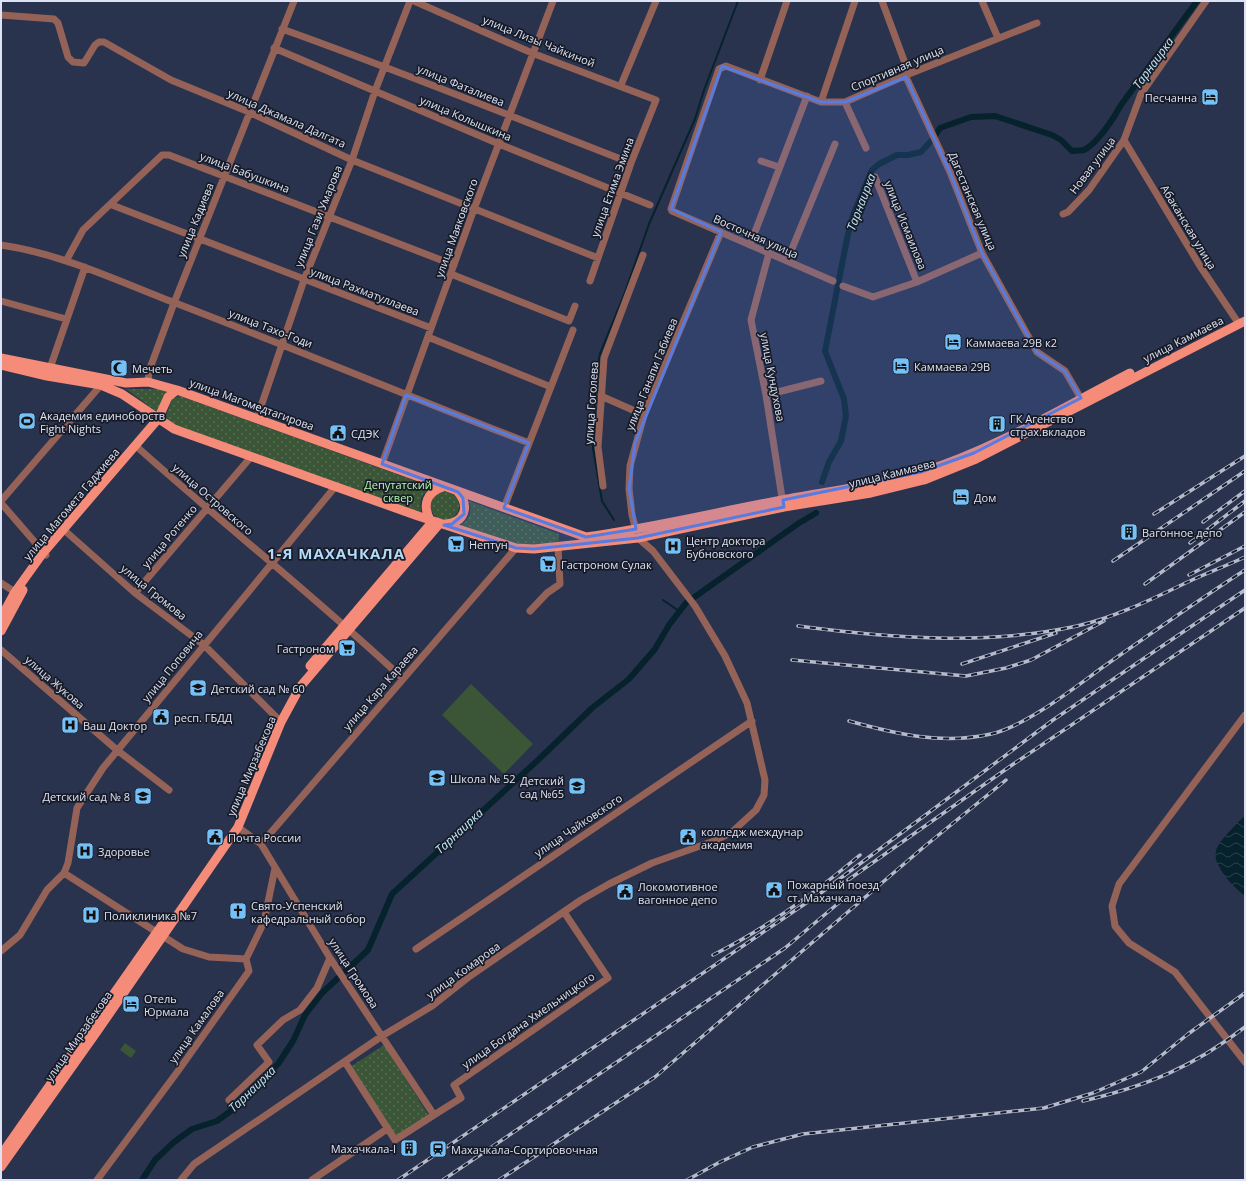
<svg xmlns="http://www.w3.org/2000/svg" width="1246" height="1181" font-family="'Open Sans',sans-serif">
<defs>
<pattern id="park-dots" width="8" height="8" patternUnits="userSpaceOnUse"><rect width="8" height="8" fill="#3a5637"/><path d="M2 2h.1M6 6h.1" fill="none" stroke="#566e55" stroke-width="1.8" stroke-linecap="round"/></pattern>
<pattern id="water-waves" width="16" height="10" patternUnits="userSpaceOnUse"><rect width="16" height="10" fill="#06222c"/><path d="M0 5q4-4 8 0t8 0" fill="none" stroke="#2a424b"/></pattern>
</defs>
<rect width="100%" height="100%" fill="#2a334d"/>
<path fill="#3a5637" d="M471 684 533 744 504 774 442 715Z
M125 1043 136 1051 131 1058 120 1050Z"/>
<path fill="url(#park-dots)" d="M126 389H160L168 392 157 412Z
M180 396 432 487C421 494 418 502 422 514L170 423 166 416 172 399Z
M431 506a14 14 0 1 1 28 0a14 14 0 1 1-28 0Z
M469 501 559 534V541L534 546 515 544 460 526C469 520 473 511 469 501Z
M384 1045 429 1116 395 1137 350 1067Z"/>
<path fill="url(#water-waves)" d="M1245 815V896C1234 888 1212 865 1216 851 1218 841 1238 823 1245 815Z"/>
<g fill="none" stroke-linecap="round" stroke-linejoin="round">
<path stroke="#06222c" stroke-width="2" d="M614 520 602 501 593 448 596 376 600 354 624 295 649 224 695 119 704 90 738 1
M663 600 679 611"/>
<path stroke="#06222c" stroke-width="6" d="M822 482 829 462 841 441 846 416 844 399 825 351 848 234 853 215 872 170 879 164 897 155H908L921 152 933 139 940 128 971 117 995 116 1052 135 1061 140 1072 151C1076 150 1080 151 1084 150 1097 144 1114 118 1121 105L1197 1
M142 1180 155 1160 174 1142 192 1129 217 1121 232 1110 278 1064 293 1041 305 1015 322 993 368 950 392 894 538 760 592 708 629 679 655 649 669 625 686 603 799 523 816 513"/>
<path stroke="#956258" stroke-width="7" d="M414 1 532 53 656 100 631 163 590 281
M882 1 909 74
M982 1 998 38
M1 15 54 19 58 23 68 57 73 62 84 63 95 45 99 42H104L171 80 249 112 352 160 598 258
M282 29C400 71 515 118 631 163
M274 48 499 144 650 205
M906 77 950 172 982 253 1037 352 1065 371 1083 402
M760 80 787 1
M621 85 656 1
M821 102 855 1
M845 102 866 148
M1124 140 1200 266 1239 324
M761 161 779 167
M875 177 917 282
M112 205 431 328
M1063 214 1068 212 1089 190 1124 140 1141 94 1206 1
M1 245C63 254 120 282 178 304 295 349 411 397 529 443
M750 245 807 96
M769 253 751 320 766 395 783 504
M66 261 83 230 162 155H169L454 265
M787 261 835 144
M451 274 569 321 575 306
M833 281 672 211 671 209 719 69 726 66 821 102H845L909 74 1037 23
M843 286 873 297 917 282 982 253
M1 301 66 319
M428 337 551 387
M49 371 85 267
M148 382 149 371 174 303 294 1
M766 395 821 381
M601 396 644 415
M257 418 304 280 352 160 375 91 410 1
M136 446C224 525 317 598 403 679
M382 464 474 209 553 1
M603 486 598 447 604 358 643 255
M1 501 101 385
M1 503 46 555
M504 508 573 330
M63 529 135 593 204 645 281 722
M1 583 18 594
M135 593 250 458
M530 611 547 593 560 584 558 547
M1 650 117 750 169 790
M1245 715 1119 884 1112 906 1115 926 1119 931 1129 943 1175 972 1245 1062
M238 827 261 844 330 958 434 1115 395 1140 345 1062
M261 844 516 548
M64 873 183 949 209 957 246 959
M416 949 752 721
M1 951 20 935 47 890 64 873 68 863 77 808 103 768 335 487
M229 1100 269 1062 257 1045 283 1020 300 1010 317 988 330 958
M434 1115 461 1098 454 1085 608 978 564 912
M97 1180 178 1071 249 971 246 959 264 922 275 868
M181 1180 194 1164 382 1036 432 1006 470 976 581 900 609 884 652 863 714 841 732 832 756 810 764 795 765 780 747 703 725 656 695 606 653 551 638 538 632 515 629 489 630 466 644 415 721 232
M312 1180 387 1129"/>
<path stroke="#f58b79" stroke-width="9" d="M1 358 126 383 148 382 177 390 586 537C652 528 717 512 782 500 828 491 877 486 922 472 995 449 1062 408 1130 373
M1 365 47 376 101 385 122 394 174 429 418 516 516 548 534 549 638 538 784 507 871 493 924 480 976 459 1245 321
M430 520C422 504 427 492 443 487
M445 524C465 523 470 506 458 492
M1 618 15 592 43 553 158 419 168 397 177 390
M1 631 23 590
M310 666 433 521
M1 1155 166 919
M1 1167 96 1033 238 827 281 722 300 687 440 523"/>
<defs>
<path id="rail" d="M1154 514 1245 456
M1203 522 1245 491
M1190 543 1245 501
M1113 561 1245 471
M1189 575 1245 546
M1145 584 1245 512
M798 626C890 638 985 646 1077 626 1117 617 1156 597 1192 580 1210 572 1228 565 1245 557
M792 660 966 676 1006 668 1031 660 1104 621
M962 664 1056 633
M849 721C896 734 942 745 991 734 1026 726 1074 688 1103 667 1150 634 1197 601 1245 570
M848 880 1012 765 1245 608
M713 955C765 929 815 893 860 855
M1083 1101C1147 1086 1193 1067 1245 1027
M398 1180 818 895 1053 720 1245 590
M443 1180 785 948 841 901
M499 1180 655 1077 925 846 1006 780
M687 1180 720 1162 753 1147 803 1134 1044 1108 1093 1093 1141 1072 1188 1034 1245 993"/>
</defs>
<use href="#rail" stroke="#b5bbce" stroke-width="3.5"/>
<use href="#rail" stroke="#171b27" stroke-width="2" stroke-dasharray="6" stroke-linecap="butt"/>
</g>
<path fill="#577be0" fill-opacity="0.2" stroke="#577be0" stroke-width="3" stroke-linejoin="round" d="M722 66 821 102H845L906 77 950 172 982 253 1037 352 1065 371 1081 398 974 453 921 472 783 500 784 507 638 538 534 549 516 548 444 525 452 524 464 514 463 498 458 492 382 464 406 395 529 443 504 508 586 537 636 529 629 489 635 443 721 232 671 209Z"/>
<defs>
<symbol id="hotel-square" viewBox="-11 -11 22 22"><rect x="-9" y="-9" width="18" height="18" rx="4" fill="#75c0f6" stroke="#171b27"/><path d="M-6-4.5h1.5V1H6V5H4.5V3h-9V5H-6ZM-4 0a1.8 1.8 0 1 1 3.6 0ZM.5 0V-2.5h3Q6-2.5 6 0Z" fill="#111"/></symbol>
<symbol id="mosque-square" viewBox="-11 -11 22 22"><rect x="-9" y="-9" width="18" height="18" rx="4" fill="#75c0f6" stroke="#171b27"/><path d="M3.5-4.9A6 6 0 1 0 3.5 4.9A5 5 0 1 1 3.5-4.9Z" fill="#111"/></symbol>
<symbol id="stadium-square" viewBox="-11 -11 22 22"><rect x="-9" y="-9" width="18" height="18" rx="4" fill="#75c0f6" stroke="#171b27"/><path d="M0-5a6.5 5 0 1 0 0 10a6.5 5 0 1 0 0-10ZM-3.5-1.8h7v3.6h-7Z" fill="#111"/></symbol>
<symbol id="building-square" viewBox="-11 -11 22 22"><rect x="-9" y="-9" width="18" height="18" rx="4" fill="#75c0f6" stroke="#171b27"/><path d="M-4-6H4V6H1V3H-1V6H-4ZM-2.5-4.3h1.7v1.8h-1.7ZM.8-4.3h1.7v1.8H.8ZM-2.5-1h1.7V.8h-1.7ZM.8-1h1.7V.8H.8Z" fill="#111"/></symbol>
<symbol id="civic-square" viewBox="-11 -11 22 22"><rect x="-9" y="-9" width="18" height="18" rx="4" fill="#75c0f6" stroke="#171b27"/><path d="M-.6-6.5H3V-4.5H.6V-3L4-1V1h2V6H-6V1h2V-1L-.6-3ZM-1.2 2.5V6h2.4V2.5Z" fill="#111"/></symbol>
<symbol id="supermarket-square" viewBox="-11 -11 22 22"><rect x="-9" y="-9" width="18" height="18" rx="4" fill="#75c0f6" stroke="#171b27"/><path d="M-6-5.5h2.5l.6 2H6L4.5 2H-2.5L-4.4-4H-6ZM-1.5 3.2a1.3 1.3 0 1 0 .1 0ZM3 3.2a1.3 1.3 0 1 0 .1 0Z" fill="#111"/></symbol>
<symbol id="hospital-square" viewBox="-11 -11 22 22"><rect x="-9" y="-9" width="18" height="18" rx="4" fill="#75c0f6" stroke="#171b27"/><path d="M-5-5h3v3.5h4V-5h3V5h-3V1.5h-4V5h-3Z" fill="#111"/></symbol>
<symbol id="school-square" viewBox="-11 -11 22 22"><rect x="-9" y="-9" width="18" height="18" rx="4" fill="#75c0f6" stroke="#171b27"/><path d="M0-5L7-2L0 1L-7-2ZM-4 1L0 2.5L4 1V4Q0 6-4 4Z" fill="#111"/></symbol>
<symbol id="church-square" viewBox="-11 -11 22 22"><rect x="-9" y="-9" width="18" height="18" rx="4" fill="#75c0f6" stroke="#171b27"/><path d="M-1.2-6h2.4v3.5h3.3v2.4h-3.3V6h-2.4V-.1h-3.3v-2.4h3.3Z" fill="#111"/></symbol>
<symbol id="station-square" viewBox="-11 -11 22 22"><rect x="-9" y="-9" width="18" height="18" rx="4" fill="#75c0f6" stroke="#171b27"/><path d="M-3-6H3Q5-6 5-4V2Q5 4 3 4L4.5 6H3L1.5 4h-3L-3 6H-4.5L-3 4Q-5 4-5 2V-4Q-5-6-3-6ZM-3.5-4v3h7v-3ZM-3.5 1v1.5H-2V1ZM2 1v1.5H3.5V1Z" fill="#111"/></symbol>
</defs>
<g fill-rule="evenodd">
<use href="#hotel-square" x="1200" y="87" width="20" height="20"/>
<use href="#hotel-square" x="943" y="332" width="20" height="20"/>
<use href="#hotel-square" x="891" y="356" width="20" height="20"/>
<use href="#mosque-square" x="109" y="358" width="20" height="20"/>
<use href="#stadium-square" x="17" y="411" width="20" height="20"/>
<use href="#building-square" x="987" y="414" width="20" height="20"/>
<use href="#civic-square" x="328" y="423" width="20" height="20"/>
<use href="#hotel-square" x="951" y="487" width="20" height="20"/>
<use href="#building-square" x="1119" y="522" width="20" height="20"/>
<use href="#supermarket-square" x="446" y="534" width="20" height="20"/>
<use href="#hospital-square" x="663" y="536" width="20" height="20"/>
<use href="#supermarket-square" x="538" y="554" width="20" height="20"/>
<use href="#supermarket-square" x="337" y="638" width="20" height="20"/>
<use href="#school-square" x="188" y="678" width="20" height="20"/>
<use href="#civic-square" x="151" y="707" width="20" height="20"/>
<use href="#hospital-square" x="60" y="715" width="20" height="20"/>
<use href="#school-square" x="427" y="768" width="20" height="20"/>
<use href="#school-square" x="567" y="776" width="20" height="20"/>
<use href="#school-square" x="133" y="786" width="20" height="20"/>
<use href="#civic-square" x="205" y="827" width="20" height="20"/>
<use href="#civic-square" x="678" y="827" width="20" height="20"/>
<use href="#hospital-square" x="75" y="841" width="20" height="20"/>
<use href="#civic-square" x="764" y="880" width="20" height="20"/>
<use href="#civic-square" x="615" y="882" width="20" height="20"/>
<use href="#church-square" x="228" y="901" width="20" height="20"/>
<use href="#hospital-square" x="81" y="905" width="20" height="20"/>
<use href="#hotel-square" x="121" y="994" width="20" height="20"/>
<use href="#building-square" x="399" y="1138" width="20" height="20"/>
<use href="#station-square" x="428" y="1139" width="20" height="20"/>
</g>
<g text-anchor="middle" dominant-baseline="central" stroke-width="3.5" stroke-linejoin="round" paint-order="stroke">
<g font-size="11" fill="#dde3f4" stroke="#171b27">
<text transform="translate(539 41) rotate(22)">улица Лизы Чайкиной</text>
<text transform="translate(897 68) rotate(-23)">Спортивная улица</text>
<text transform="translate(461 85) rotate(22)">улица Фаталиева</text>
<text transform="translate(287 118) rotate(24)">улица Джамала Далгата</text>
<text transform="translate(466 118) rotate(23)">улица Колышкина</text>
<text transform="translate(1092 165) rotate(-53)">Новая улица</text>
<text transform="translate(245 172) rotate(21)">улица Бабушкина</text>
<text transform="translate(612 187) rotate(-70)">улица Етима Эмина</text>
<text transform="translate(973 201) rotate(67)">Дагестанская улица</text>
<text transform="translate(318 216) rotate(-68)">улица Гази Умарова</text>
<text transform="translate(195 220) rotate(-68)">улица Кадиева</text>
<text transform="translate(906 225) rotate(68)">улица Исмаилова</text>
<text transform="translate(1189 227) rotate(59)">Абаканская улица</text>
<text transform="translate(456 228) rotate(-70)">улица Маяковского</text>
<text transform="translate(756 236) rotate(24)">Восточная улица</text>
<text transform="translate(365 291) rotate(21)">улица Рахматуллаева</text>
<text transform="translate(271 328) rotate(21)">улица Тахо-Годи</text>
<text transform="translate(1183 339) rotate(-27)">улица Каммаева</text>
<text transform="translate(651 374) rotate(-68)">улица Ганапи Габиева</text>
<text transform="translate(773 377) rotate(79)">улица Кундухова</text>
<text transform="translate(591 403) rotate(-86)">улица Гоголева</text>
<text transform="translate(252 404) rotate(20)">улица Магомедтагирова</text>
<text transform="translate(892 473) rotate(-14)">улица Каммаева</text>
<text transform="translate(213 499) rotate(41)">улица Островского</text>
<text transform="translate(71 504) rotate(-50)">улица Магомета Гаджиева</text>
<text transform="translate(169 536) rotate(-50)">улица Ротенко</text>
<text transform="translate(154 592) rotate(39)">улица Громова</text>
<text transform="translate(172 666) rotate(-51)">улица Поповича</text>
<text transform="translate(55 682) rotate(41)">улица Жукова</text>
<text transform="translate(380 688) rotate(-49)">улица Кара Караева</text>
<text transform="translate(251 766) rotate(-67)">улица Мирзабекова</text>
<text transform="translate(578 825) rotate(-34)">улица Чайковского</text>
<text transform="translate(463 970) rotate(-36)">улица Комарова</text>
<text transform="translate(354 973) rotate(57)">улица Громова</text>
<text transform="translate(528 1020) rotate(-35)">улица Богдана Хмельницкого</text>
<text transform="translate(196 1026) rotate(-55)">улица Камалова</text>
<text transform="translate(78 1036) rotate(-55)">улица Мирзабекова</text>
</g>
<g font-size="11" fill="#dde3f4" stroke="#171b27" text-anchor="start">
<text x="1197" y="97" text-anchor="end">Песчанна</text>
<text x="966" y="342">Каммаева 29В к2</text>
<text x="914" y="366">Каммаева 29В</text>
<text x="132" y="368">Мечеть</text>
<text x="40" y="415">Академия единоборств<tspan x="40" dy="13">Fight Nights</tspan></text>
<text x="1010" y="418">ГК Агенство<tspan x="1010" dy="13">страх.вкладов</tspan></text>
<text x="351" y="433">СДЭК</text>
<text x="974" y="497">Дом</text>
<text x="1142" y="532">Вагонное депо</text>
<text x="686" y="540">Центр доктора<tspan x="686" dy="13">Бубновского</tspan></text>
<text x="469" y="544">Нептун</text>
<text x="561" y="564">Гастроном Сулак</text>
<text x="334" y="648" text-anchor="end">Гастроном</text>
<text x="211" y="688">Детский сад № 60</text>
<text x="174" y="717">респ. ГБДД</text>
<text x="83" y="725">Ваш Доктор</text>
<text x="450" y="778">Школа № 52</text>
<text x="564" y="780" text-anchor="end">Детский<tspan x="564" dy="13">сад №65</tspan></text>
<text x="130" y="796" text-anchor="end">Детский сад № 8</text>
<text x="701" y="831">колледж междунар<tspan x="701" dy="13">академия</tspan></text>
<text x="228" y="837">Почта России</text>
<text x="98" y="851">Здоровье</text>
<text x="787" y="884">Пожарный поезд<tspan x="787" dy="13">ст. Махачкала</tspan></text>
<text x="638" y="886">Локомотивное<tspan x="638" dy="13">вагонное депо</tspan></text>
<text x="251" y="905">Свято-Успенский<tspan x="251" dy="13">кафедральный собор</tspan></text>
<text x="104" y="915">Поликлиника №7</text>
<text x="144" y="998">Отель<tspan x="144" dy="13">Юрмала</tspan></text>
<text x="396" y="1148" text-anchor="end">Махачкала-I</text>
<text x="451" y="1149">Махачкала-Сортировочная</text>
</g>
<g font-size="11" fill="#b3faad" stroke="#171b27">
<text x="398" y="484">Депутатский<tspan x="398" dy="13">сквер</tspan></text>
</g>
<g font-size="12" font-style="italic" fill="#bfe9fb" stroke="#171b27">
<text transform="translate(1153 63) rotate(-54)">Тарнаирка</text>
<text transform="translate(861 202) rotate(-69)">Тарнаирка</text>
<text transform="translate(459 831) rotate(-43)">Тарнаирка</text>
<text transform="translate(252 1089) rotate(-44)">Тарнаирка</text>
</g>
<g font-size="15" font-weight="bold" letter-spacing="1" fill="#b2dbf9" stroke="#171b27">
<text x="336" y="553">1-Я МАХАЧКАЛА</text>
</g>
</g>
<rect width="1246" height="1181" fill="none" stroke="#dde3f4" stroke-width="4"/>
</svg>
